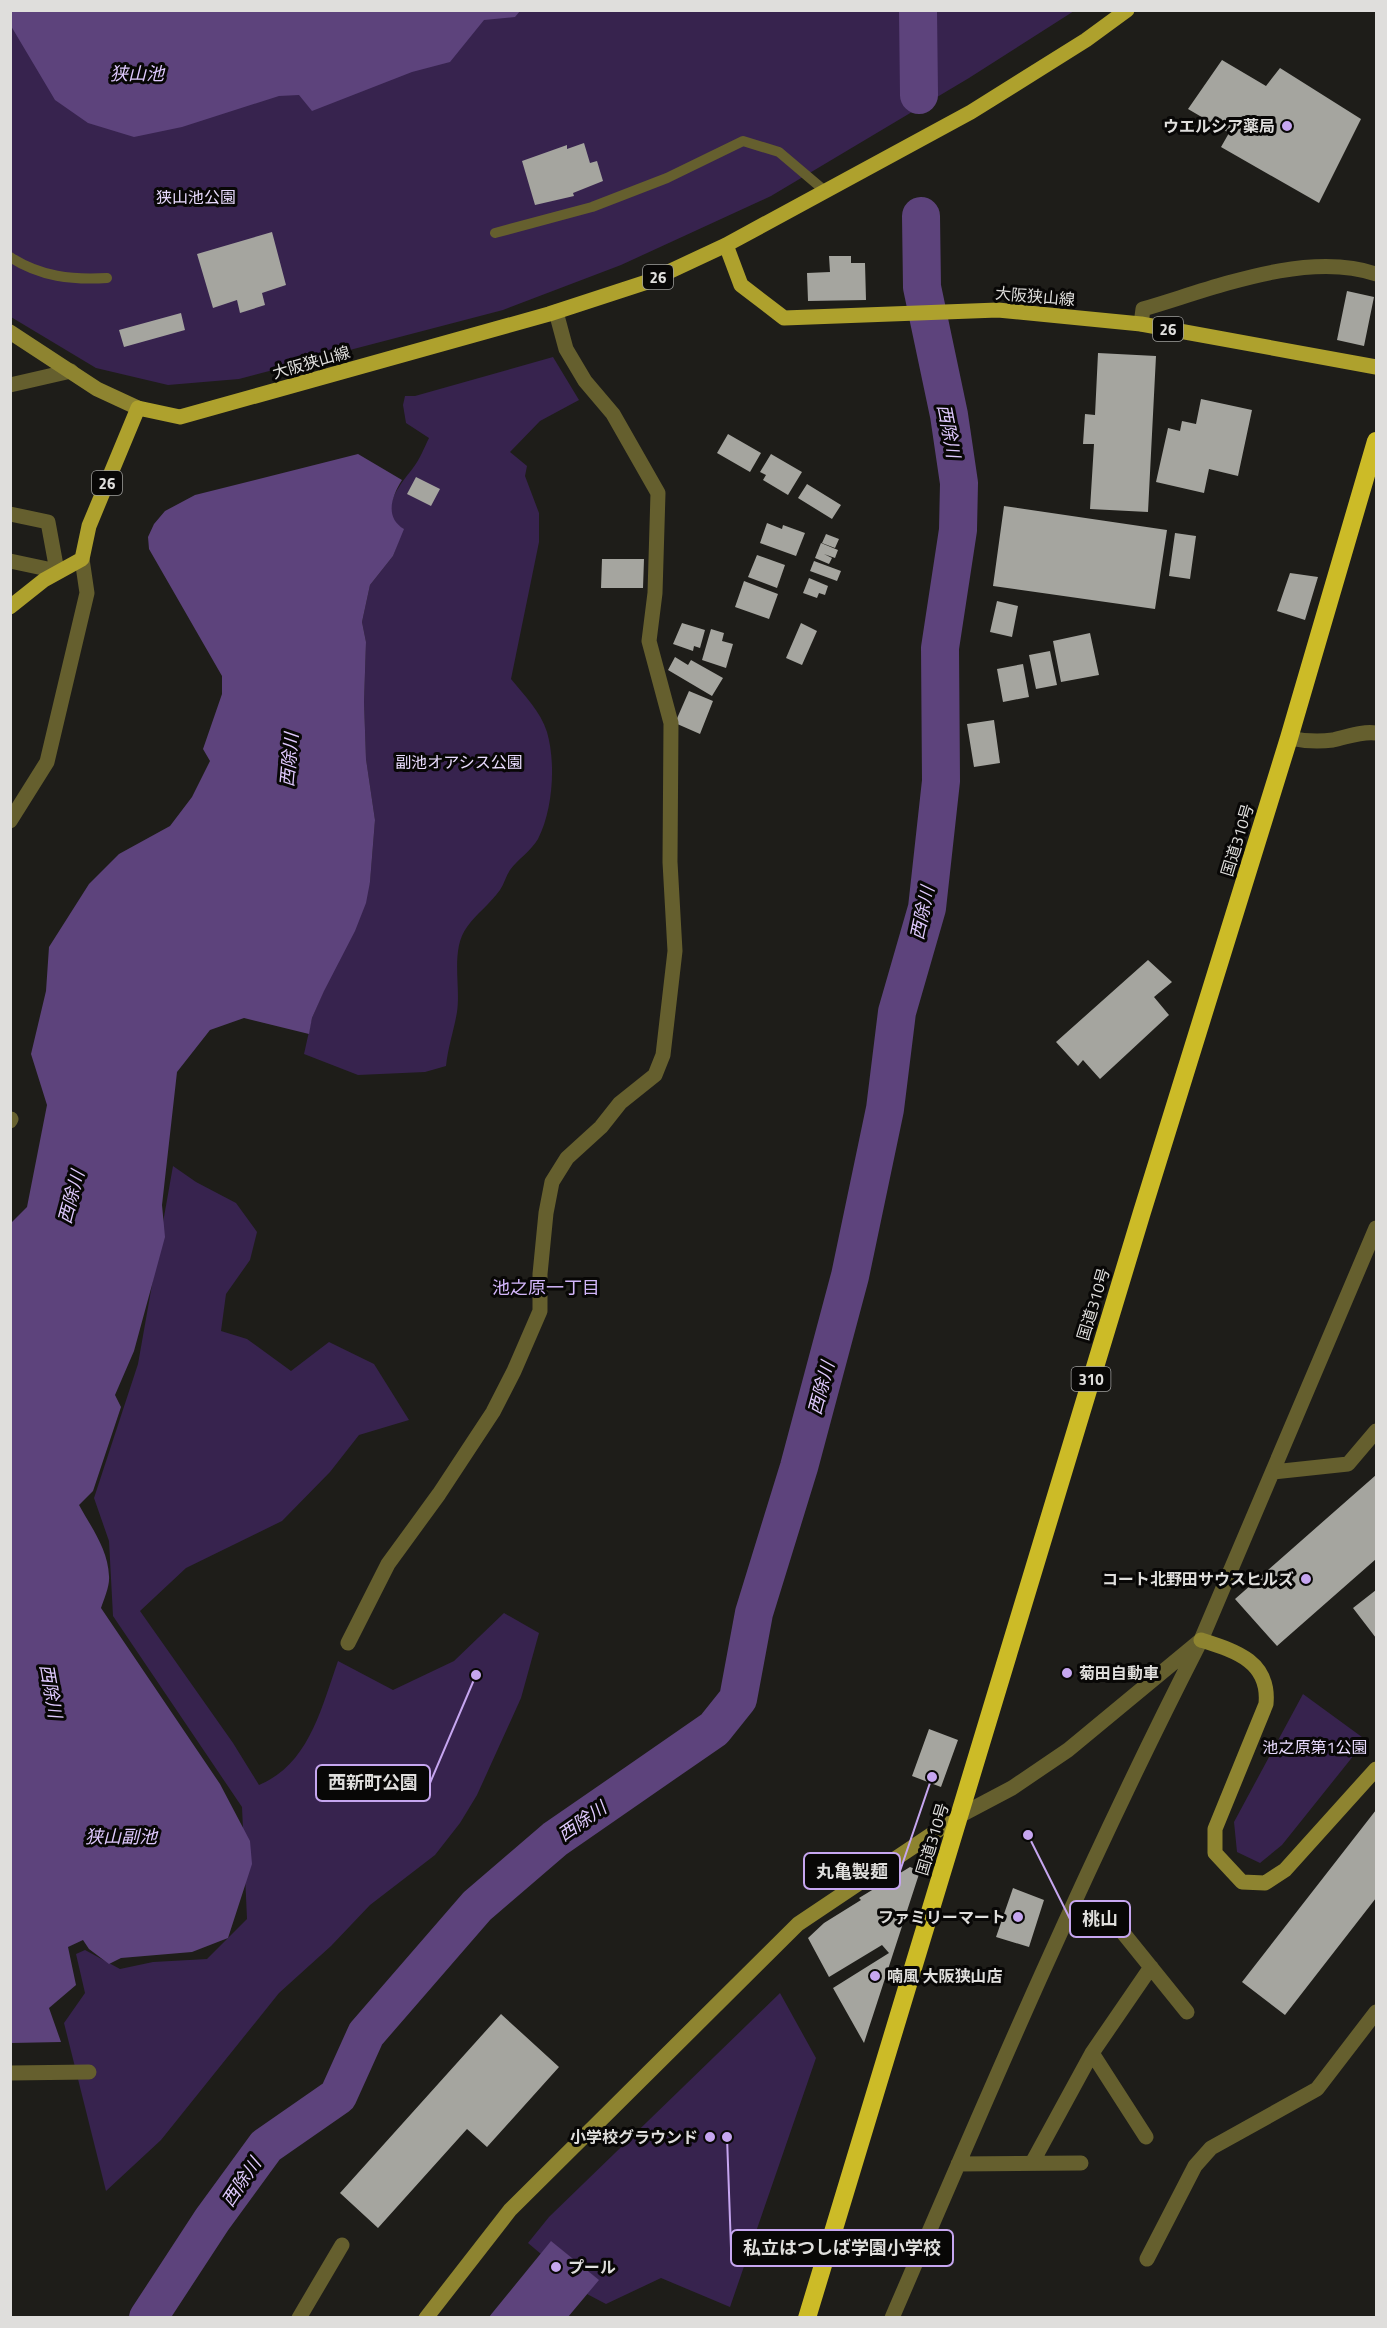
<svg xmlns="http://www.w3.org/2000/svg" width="1387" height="2328" font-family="'Titillium Web','Noto Sans JP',sans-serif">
<rect width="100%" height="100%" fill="#1e1d19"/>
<path fill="#37234e" d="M11 11H1074L969 78 771 196 621 265 503 310 239 379 168 385 96 368 11 317Z
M553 357 579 400 540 421 510 452 527 466 525 476 539 513V542L511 679C524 695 541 712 547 732 556 763 553 810 538 839 531 851 518 859 510 870 506 876 504 884 500 890 490 904 476 914 467 927 450 950 461 986 457 1012 454 1030 448 1047 446 1066L425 1072 358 1075 304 1054 312 1018 370 882 375 820 366 759 364 702 366 642 362 622 370 585 393 556 403 529C376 512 400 485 413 468 420 459 424 448 429 438L406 423 403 405 405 396H415Z
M173 1166 196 1182 236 1203 257 1232 250 1260 226 1294 221 1331 247 1339 291 1371 329 1342 374 1364 409 1420 359 1435 330 1472 282 1521 186 1568 140 1611 233 1743 259 1785C309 1764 321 1709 338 1661L393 1690 454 1661 504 1613 539 1633 521 1698 477 1795 460 1823 435 1855 370 1905 331 1946 279 1993 161 2140 106 2191 64 2023 85 1993 76 1954 85 1950 120 1969 153 1962 207 1959 247 1919 242 1807 113 1616 109 1541 94 1498 138 1364Z
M1303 1694 1366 1740 1282 1845 1260 1863 1237 1852 1234 1822Z
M780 1993 816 2058 730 2307 661 2278 606 2304 587 2294 598 2280 551 2242 541 2254 528 2243 549 2217Z"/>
<path fill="#5d437c" d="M11 10H520V11L515 17 484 20 450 62 412 72 312 111 299 95 279 96 182 127 134 137 88 123 55 100 11 26Z
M358 454 402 480C392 496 384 517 404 529L393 556 370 585 362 622 366 642 364 702 366 759 375 820 370 882 366 903 355 931 324 991 312 1018 309 1034 244 1018 210 1030 177 1072 162 1205 165 1237 134 1351 115 1395 121 1407 93 1491 79 1505C91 1527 108 1549 109 1576 110 1586 104 1599 101 1608L220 1784 250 1841 252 1864 228 1938 192 1952 121 1958 109 1964 89 1949 83 1940 68 1947 76 1985 49 2008 61 2042 11 2043 10 1224 27 1207 47 1105 31 1054 46 991 49 947 89 884 119 854 170 826 192 797 210 761 203 749 222 694V676L149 549 148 537 154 524 165 511 195 495Z
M551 2241 599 2280 568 2317H489Z"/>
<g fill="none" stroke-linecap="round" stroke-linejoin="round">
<path stroke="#5d437c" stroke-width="38" d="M918 10 919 95
M148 2318 212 2220 266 2146 338 2096 366 2034 477 1906 555 1839 714 1729 738 1699 754 1613 799 1467 850 1276 885 1109 897 1012 927 908 941 781 940 648 958 530 959 483 949 415 922 287 921 216"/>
</g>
<path fill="#a5a59f" d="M1222 60 1266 86 1280 68 1361 119 1319 203 1221 147 1229 133 1188 109Z
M584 143 590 163 597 161 603 181 573 193 574 196 535 205 522 161 567 145V149Z
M272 232 286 285 262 293 265 305 240 313 237 300 213 308 197 254Z
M829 256H851V263H865L866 300 808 301 807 273 830 272Z
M1347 291 1374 297 1364 346 1337 340Z
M181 313 185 330 124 347 119 330Z
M1098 353 1156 356 1148 512 1090 509 1094 444H1083L1085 414 1095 415Z
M1201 399 1252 410 1238 476 1209 469 1204 493 1156 482 1168 428 1180 431 1182 421 1196 424Z
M728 434 761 453 750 472 717 453Z
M771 454 802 472 788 495 763 480 766 475 760 472Z
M416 477 440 489 431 506 407 494Z
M807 484 841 505 832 519 798 498Z
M1004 506 1167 530 1155 609 993 586Z
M767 523 782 529 783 525 805 533 796 556 760 543Z
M1175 533 1196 536 1190 579 1169 576Z
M826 534 839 539 835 548 822 543Z
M821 543 838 550 835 558 824 554 832 558 829 564 815 558Z
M757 555 785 565 777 588 748 577Z
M602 559H644L643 588H601Z
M814 561 841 571 837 581 810 571Z
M1290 573 1318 577 1305 620 1277 611Z
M809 578 828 586 825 595 819 593 817 598 803 593Z
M744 581 778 594 769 619 735 607Z
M997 601 1018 606 1012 637 990 632Z
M682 623 705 630 700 648 694 646 693 651 673 644Z
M801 623 817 631 802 665 786 658Z
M711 629 724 633 722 641 733 644 726 668 702 660Z
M1090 633 1099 675 1061 682 1053 641Z
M1050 651 1057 685 1036 689 1029 655Z
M675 657 688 665 691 660 723 678 712 696 668 670Z
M1023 664 1029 697 1003 702 997 669Z
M689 691 713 701 700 734 675 723Z
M994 720 1000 763 974 767 967 724Z
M1148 960 1172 982 1154 997 1169 1015 1100 1079 1083 1060 1078 1066 1056 1042Z
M1376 1475V1559L1277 1646 1235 1599Z
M1376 1590V1638L1353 1608Z
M929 1729 958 1740 941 1787 912 1776Z
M1376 1810V1898L1285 2015 1242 1982Z
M910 1867 920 1871 864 2043 833 1988 889 1953 882 1945 829 1977 808 1938 824 1923 861 1900 859 1898Z
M1013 1888 1044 1900 1029 1947 996 1937Z
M501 2014 559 2067 487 2147 467 2129 378 2228 340 2193Z"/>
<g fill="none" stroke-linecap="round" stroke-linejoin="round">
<path stroke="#655f2e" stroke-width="10" d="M495 233 592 207 667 178 743 141 779 152 825 191
M10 257C41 277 72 280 107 278"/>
<path stroke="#655f2e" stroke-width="15" d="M1141 324 1143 309C1212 289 1306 250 1376 274
M10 385 71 371
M10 514 48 522 57 571 10 561
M1289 738C1303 741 1318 742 1333 740 1348 737 1361 731 1376 733
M10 821 47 762 87 593 82 559
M10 1121 11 1119
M1273 1472 1348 1464 1376 1431
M348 1643 388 1564 439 1494 493 1412 514 1371 540 1311V1274L546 1213 552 1182 567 1158 601 1127 620 1103 655 1075 663 1055 675 951 670 862 671 723 649 641 655 593 658 493 613 414 585 381 566 349 556 312
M959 1816 1012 1788 1068 1750 1201 1640 1376 1228
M1071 1911 1120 1929 1187 2012
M1092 2053 1146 2137
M10 2073 89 2072
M1032 2163 1092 2053 1151 1967
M958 2164 1081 2163
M1147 2259 1195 2166 1211 2148 1317 2089 1376 2012
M299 2318 342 2245
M892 2318C989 2092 1086 1865 1198 1646"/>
<path stroke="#8e8430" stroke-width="15" d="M10 332 97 389 138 408
M1201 1640C1235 1651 1270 1661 1266 1704L1215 1829V1853L1242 1882 1265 1883 1285 1870 1376 1769
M426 2318 510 2210 798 1924 959 1816"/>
<path stroke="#aea12d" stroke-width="15" d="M726 245 741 285 784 318 998 310 1141 324 1376 367
M10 607 44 580 82 559 89 526 138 408 180 417 549 314 647 282 726 245 971 112 1086 40 1127 10"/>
<path stroke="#ccbb27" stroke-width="18" d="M807 2318 1142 1212 1289 738 1376 441"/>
</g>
<g fill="#c6a6f0" stroke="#080706" stroke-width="2">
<circle cx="1287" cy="126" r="6"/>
<circle cx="1306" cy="1579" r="6"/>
<circle cx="1067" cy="1673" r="6"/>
<circle cx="1018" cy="1917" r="6"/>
<circle cx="875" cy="1976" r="6"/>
<circle cx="710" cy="2137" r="6"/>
<circle cx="556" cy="2267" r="6"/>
</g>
<g text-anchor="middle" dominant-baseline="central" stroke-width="6" stroke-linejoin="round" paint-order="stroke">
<g fill="#080706" stroke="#9e9e9c" stroke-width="1.5">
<rect x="643" y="265" width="30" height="24" rx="4.5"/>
<rect x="1153" y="317" width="30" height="24" rx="4.5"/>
<rect x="92" y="471" width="30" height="24" rx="4.5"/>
<rect x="1071.5" y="1367" width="39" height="24" rx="4.5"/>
</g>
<g font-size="15" font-weight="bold" fill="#dfdedc">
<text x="658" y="277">26</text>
<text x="1168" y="329">26</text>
<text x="107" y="483">26</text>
<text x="1091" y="1379">310</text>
</g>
<g font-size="16" font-weight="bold" fill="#dfdedc" stroke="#080706" text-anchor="end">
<text x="1275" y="126">ウエルシア薬局</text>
<text x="1294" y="1579">コート北野田サウスヒルズ</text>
<text x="1079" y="1673" text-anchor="start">菊田自動車</text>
<text x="1006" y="1917">ファミリーマート</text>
<text x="887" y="1976" text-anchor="start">喃風 大阪狭山店</text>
<text x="698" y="2137">小学校グラウンド</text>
<text x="568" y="2267" text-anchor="start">プール</text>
</g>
<g font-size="16" fill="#e9dbfe" stroke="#080706">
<text x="196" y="197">狭山池公園</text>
<text x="459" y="762">副池オアシス公園</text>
<text x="1315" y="1747">池之原第1公園</text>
</g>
<g font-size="16" fill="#dfdedc" stroke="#080706">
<text transform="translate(1035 296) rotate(5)">大阪狭山線</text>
<text transform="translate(311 362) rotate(-16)">大阪狭山線</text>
<text transform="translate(1237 840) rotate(-73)">国道310号</text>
<text transform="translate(1093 1304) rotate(-73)">国道310号</text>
<text transform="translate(932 1839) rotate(-73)">国道310号</text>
</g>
<g font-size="18" font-style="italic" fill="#dfc9fe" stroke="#080706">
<text x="137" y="73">狭山池</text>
<text transform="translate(949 431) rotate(79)">西除川</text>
<text transform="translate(289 760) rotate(-85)">西除川</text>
<text transform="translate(922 913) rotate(-78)">西除川</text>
<text transform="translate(71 1197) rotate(-75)">西除川</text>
<text transform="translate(821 1388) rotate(-75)">西除川</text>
<text transform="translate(51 1691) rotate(80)">西除川</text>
<text transform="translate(582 1821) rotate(-35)">西除川</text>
<text x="121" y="1836">狭山副池</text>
<text transform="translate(241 2182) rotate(-56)">西除川</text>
</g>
<g font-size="18" fill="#d3b6fb" stroke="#080706">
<text x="546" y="1287">池之原一丁目</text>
</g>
</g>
<path fill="none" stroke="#c6a6f0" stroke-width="2" d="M476 1675L430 1783M932 1777L900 1871M1028 1835L1070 1919M727 2137L731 2248"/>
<g fill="#c6a6f0" stroke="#080706" stroke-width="2">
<circle cx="476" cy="1675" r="6"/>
<circle cx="932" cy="1777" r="6"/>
<circle cx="1028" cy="1835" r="6"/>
<circle cx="727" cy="2137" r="6"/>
</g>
<g fill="#080706" stroke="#c6a6f0" stroke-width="2">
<rect x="316" y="1765" width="114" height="36" rx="6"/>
<rect x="804" y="1853" width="96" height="36" rx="6"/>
<rect x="1070" y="1901" width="60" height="36" rx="6"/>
<rect x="731" y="2230" width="222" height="36" rx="6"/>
</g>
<g font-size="18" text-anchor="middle" font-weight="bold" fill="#dfdedc">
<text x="373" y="1789">西新町公園</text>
<text x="852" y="1878">丸亀製麺</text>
<text x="1100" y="1925">桃山</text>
<text x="842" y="2254">私立はつしば学園小学校</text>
</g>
<rect width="1387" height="2328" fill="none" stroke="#dfdedc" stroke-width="24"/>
</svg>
